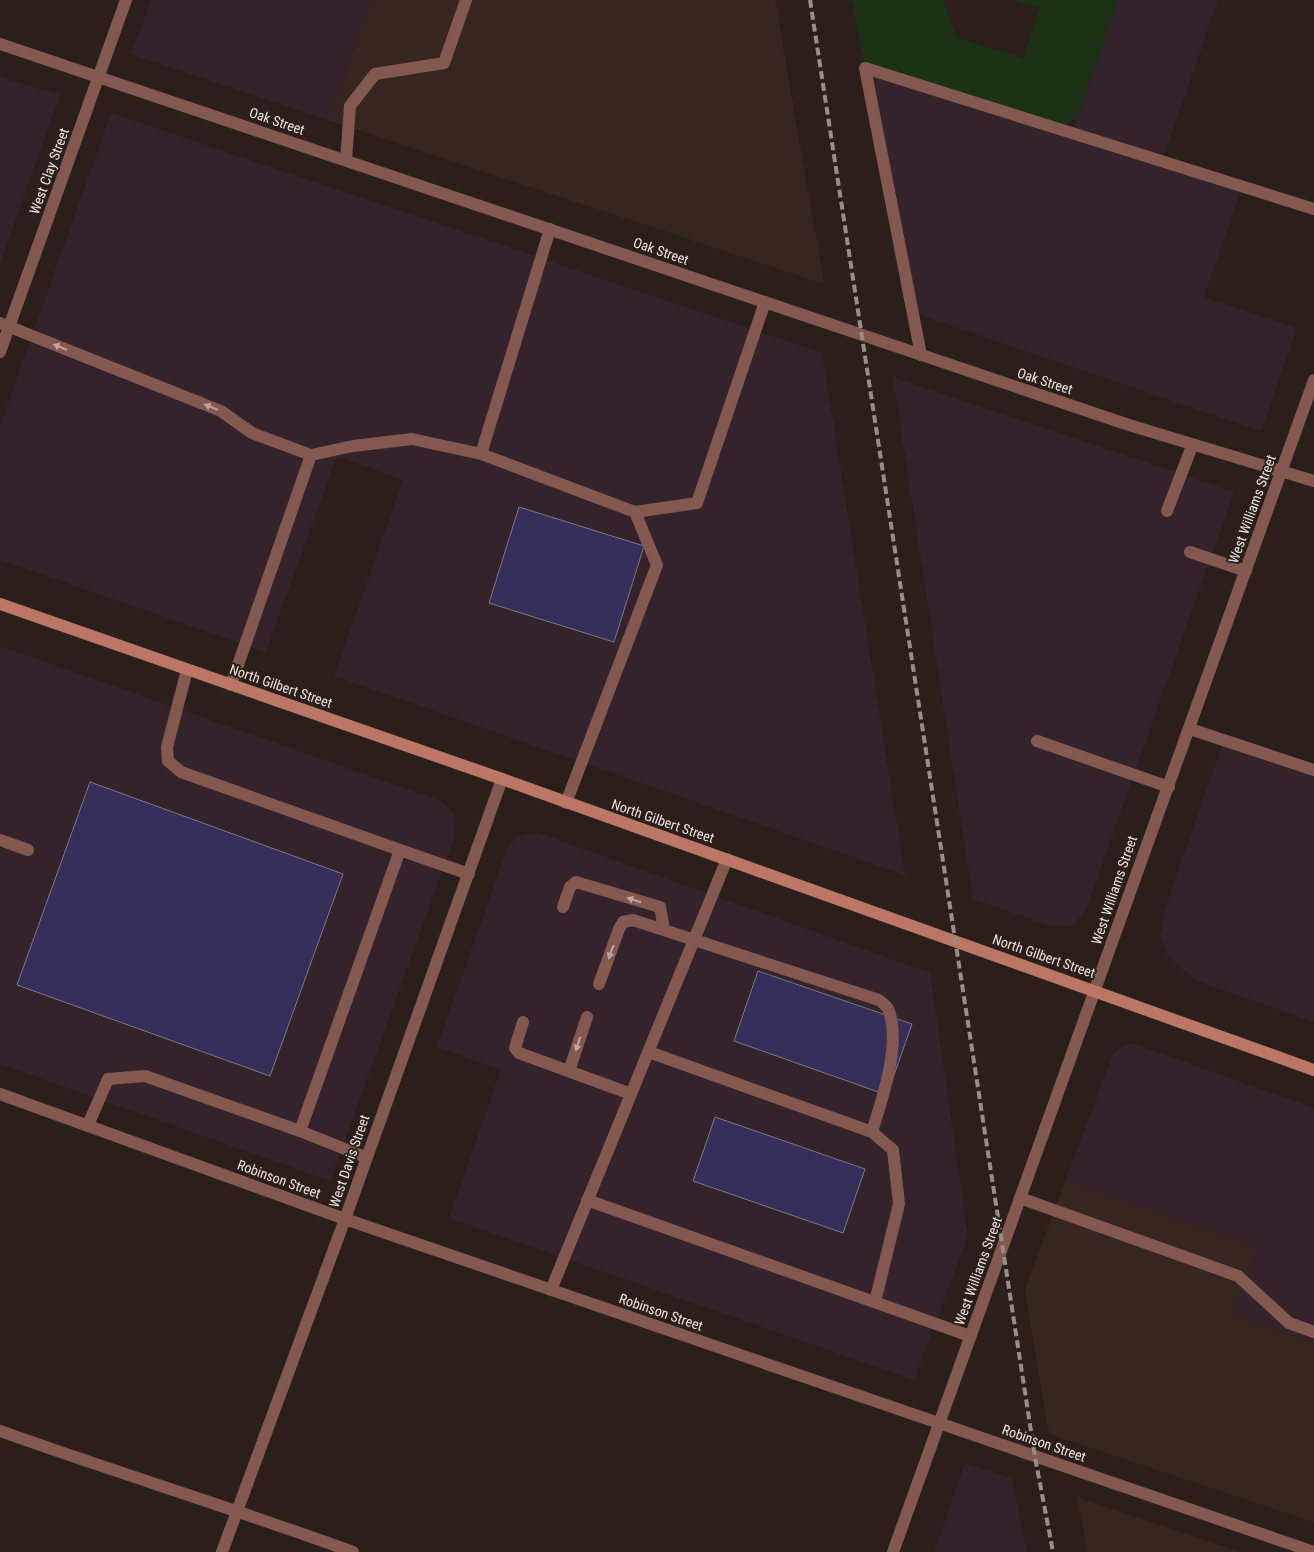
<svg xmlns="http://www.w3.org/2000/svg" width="1314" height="1552" font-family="'Roboto Condensed',sans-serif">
<rect width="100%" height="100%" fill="#2a1f1a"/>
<path fill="#34232b" d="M151 0H371L328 120 131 54Z
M1118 0H1218L1162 161 1242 186 1204 297 1297 328 1261 431 913 313 865 68 1072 133Z
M0 77 60 95 0 264Z
M111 113 822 353 905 875 334 676 403 480 337 456 266 652 0 560V426Z
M893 377 1234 492 1087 907 1072 927 1045 924 973 899Z
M0 646 441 801 454 814 455 836 330 1181 0 1064Z
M1224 740 1314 770V1022L1197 981 1168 956 1160 935 1165 908Z
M539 833 930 973 968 1236 914 1380 449 1218 501 1070 437 1047 507 849 517 836Z
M1132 1043 1314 1108V1343L1232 1315 1256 1247 1065 1181 1114 1052Z
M965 1463 1012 1478 1027 1552H934Z"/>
<path fill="#37261f" d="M371 0H775L824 284 328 120Z
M1065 1181 1257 1247 1232 1315 1314 1343V1522L1049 1434 1025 1290Z
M1077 1497 1240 1552H1088Z"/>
<path fill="#1b3314" d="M852 0H943L957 38 1023 58 1040 8 1013 0H1118L1077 118 1058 128 865 68Z"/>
<path fill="#352e58" stroke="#797884" d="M519 507 644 546 614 642 489 603Z
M90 782 343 874 270 1076 17 985Z
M758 971 912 1024 887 1095 734 1041Z
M715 1117 865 1169 843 1233 693 1181Z"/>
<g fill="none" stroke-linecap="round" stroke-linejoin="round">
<path stroke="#83584e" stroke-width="12" d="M346 160 350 106 375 74 444 63 466 0
M550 229 481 454 635 512
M0 323 221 411 252 433 311 455 231 685
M921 355 865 68 1314 209
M311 455 353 446 412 439 481 454
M1167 511 1192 446
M1190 552 1246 571
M187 670 167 747 168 761 181 772 400 850
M1190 729 1314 770
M1037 741 1169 787
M566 803 657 565 635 512 697 503 765 302
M0 840 28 850
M563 907 570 887 576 882 660 907 664 929
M599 984 619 929 623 922 633 920 879 1000C883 1003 888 1007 889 1011 901 1047 882 1098 872 1132
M523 1022 515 1048 519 1053 631 1094
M649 1052 872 1132 893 1150 899 1204 875 1302
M569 1071 587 1017
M88 1125 108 1079 145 1076 300 1131
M365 1157 300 1131 400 850 469 874
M1020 1198 1238 1276 1289 1323 1314 1332
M587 1200 970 1336
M551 1290 727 859
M0 1431C117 1473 236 1509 353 1552"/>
<path stroke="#83584e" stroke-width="12" d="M0 44 1129 425 1314 481
M0 352 126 0
M0 1094 345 1219 1314 1552
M222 1552 345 1219 502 779
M893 1552 1314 380"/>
<path stroke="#bb7666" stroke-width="12" d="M0 604 502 779 1314 1070"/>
<path stroke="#978d89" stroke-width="4" stroke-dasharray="8 4" stroke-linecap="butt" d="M810 0 1035 1457 1053 1552"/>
</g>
<defs><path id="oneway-solid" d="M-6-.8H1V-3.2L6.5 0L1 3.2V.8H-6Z" transform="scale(1.25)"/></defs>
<g fill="#bda59f">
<use href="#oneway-solid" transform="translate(60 347) rotate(-158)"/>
<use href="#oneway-solid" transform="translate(211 407) rotate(-158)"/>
<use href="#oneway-solid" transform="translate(634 900) rotate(-163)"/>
<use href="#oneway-solid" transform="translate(611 952) rotate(110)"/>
<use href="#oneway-solid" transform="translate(578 1044) rotate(109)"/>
</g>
<g text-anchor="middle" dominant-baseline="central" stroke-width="4" stroke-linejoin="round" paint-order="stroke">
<g font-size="14" fill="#ece4e1" stroke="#2a1f1a">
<text transform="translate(277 121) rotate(19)">Oak Street</text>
<text transform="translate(49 171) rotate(-70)">West Clay Street</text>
<text transform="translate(661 251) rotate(19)">Oak Street</text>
<text transform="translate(1045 381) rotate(18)">Oak Street</text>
<text transform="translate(1252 509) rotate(-70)">West Williams Street</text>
<text transform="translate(281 686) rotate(19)">North Gilbert Street</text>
<text transform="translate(663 821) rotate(19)">North Gilbert Street</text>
<text transform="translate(1114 890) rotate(-71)">West Williams Street</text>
<text transform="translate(1044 956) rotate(19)">North Gilbert Street</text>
<text transform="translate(349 1161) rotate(-71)">West Davis Street</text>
<text transform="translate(279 1179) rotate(20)">Robinson Street</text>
<text transform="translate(978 1271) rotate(-70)">West Williams Street</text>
<text transform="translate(661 1312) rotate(19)">Robinson Street</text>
<text transform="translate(1044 1443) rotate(19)">Robinson Street</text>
</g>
</g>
</svg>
